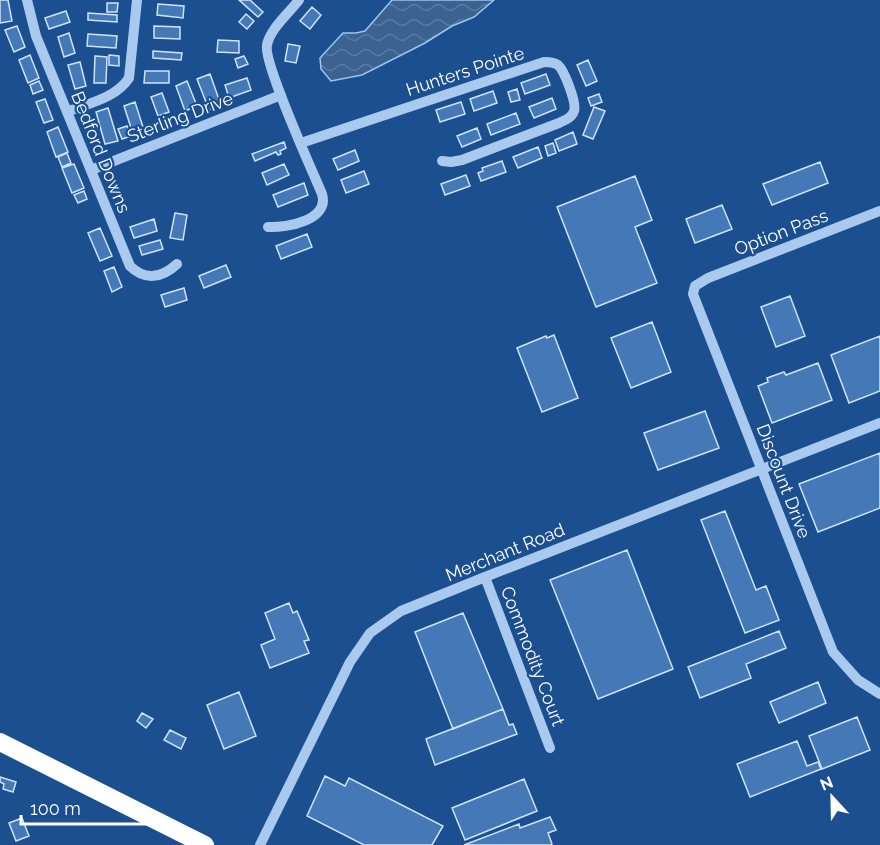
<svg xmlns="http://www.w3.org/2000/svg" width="880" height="845" font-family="Raleway,sans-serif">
<defs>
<pattern id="water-waves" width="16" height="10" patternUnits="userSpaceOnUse" patternTransform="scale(1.5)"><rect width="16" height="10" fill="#3c6290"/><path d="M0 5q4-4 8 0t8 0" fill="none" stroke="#597aa1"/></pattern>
</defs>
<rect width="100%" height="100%" fill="#1b4f8f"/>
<path fill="url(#water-waves)" stroke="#9cc4f0" stroke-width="1.5" d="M392 0H494L474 17 452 26 425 43 362 75 331 81 321 69 320 58 343 33H356L365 31Z"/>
<path fill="#4478b7" stroke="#cfe3fa" stroke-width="1.5" d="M0 0H8L12 21 0 23Z
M239 0H250L263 12 258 17Z
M107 3H118L117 12H107Z
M158 4 184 6 183 18 157 15Z
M312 7 321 15 310 29 300 21Z
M66 11 70 22 49 29 45 18Z
M88 13 117 15V22L88 20Z
M246 14 254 21 247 29 239 22Z
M17 26 25 47 14 52 5 30Z
M154 26 180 27V39L154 38Z
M69 33 75 53 64 57 58 37Z
M88 34 117 36 116 48 87 46Z
M218 40 239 41V53L217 52Z
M288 44 300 46 296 63 285 61Z
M153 51 182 53 181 60 153 58Z
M30 55 39 78 28 83 19 60Z
M109 55 119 56V66L109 65Z
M95 56 107 57 106 83H94Z
M244 56 248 64 238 68 235 59Z
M588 60 597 81 586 86 577 65Z
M80 62 86 86 75 89 68 65Z
M145 71H169V83H144Z
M210 74 221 105 209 110 197 79Z
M546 74 550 85 525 94 521 83Z
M247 78 251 90 229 98 225 85Z
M39 81 43 90 33 94 30 85Z
M187 81 197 106 185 111 176 86Z
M517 89 520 100 511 102 508 92Z
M493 91 497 103 474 111 470 99Z
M162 93 169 112 158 116 151 97Z
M599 94 602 102 591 106 588 98Z
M552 98 556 109 534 118 529 107Z
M45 99 53 120 44 123 36 102Z
M135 102 143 127 132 131 124 106Z
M461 102 465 114 440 122 436 110Z
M594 107 605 111 593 139 583 135Z
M108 108 118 141 105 144 96 112Z
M516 113 520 124 491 135 487 124Z
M127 126 131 136 122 139 118 129Z
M58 127 68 152 56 157 47 132Z
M477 128 481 139 462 147 457 136Z
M573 132 577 144 559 151 555 140Z
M284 142 286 148 280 151 281 154 278 155 276 152 255 161 252 154Z
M553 143 556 153 548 156 545 146Z
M538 147 542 158 518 168 513 157Z
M355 150 359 161 338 170 333 159Z
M67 153 71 163 62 167 58 157Z
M502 161 506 172 481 181 478 173 483 171 482 168Z
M820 162 828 183 772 205 763 184Z
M74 164 84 188 72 193 62 168Z
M284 164 289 175 267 185 262 173Z
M364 171 369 184 346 193 341 180Z
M466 175 470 186 445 195 441 184Z
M635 176 652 220 635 227 657 283 596 307 557 207Z
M304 183 308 195 278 207 273 195Z
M84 191 87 199 78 203 74 195Z
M722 205 732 229 695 243 686 219Z
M175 213 187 215 183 240 170 238Z
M154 219 157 231 134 238 130 227Z
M100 228 112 256 100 261 88 233Z
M307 234 312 247 281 259 276 246Z
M160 240 163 249 142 255 139 246Z
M226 265 231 277 204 288 199 276Z
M114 267 122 287 112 292 104 271Z
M184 288 187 300 165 307 161 295Z
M790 296 805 336 776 347 761 307Z
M652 322 671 372 631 388 611 338Z
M554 335 578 398 542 412 517 348 546 336 547 338Z
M880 336V391L849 403 831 355Z
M818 363 832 400 772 423 758 386 768 382 767 378 784 372 786 375Z
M705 411 719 448 658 470 644 433Z
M880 453V508L818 532 799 484Z
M725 511 756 590 766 586 779 620 745 633 701 520Z
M627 550 673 669 598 699 550 580Z
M289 603 293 613 297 611 309 640 304 641 309 653 270 668 261 645 275 639 265 613Z
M463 613 503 709 453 729 415 632Z
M779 631 786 648 746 664 751 678 700 698 688 667Z
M818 682 826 703 779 723 770 702Z
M239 692 256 736 224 749 207 705Z
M503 709 509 725 513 724 517 734 435 765 426 739Z
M142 713 153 719 146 728 137 721Z
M857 717 870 750 822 769 809 736Z
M170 730 186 738 181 749 164 740Z
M797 741 807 766 818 762 821 769 750 797 737 764Z
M325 776 345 786 349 778 443 826 432 845H364L307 816Z
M0 777 16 782 13 792 3 789 4 784 0 782Z
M524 779 537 811 465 840 452 808Z
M550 817 556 830 548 833 552 844 550 845H464L519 824 520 828Z
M22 818 29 836 16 841 9 823Z"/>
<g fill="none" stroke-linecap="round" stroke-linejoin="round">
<path stroke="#a9c9ee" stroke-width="10" d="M27 0 36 36 130 266C145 281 162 278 177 264
M67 112C89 103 116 98 129 78L137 0
M301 143 544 62C549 62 554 62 558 65 564 70 577 103 574 111 572 118 565 120 559 123L462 160 451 162 442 161
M91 170 281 95
M880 211 708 278 695 286 693 294 833 652 858 680 880 694
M268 227C287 228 330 220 322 194 312 170 263 62 267 45 270 29 289 13 299 0
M485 577 550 748
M260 845 350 662 370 633 401 611 485 577 880 423"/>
<path stroke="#fff" stroke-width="18" d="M0 742 205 845"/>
</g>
<g text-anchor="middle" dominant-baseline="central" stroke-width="4.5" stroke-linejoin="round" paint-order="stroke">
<g font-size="18" fill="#fff" stroke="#1b4f8f">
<text transform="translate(465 71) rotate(-18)">Hunters Pointe</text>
<text transform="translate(180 117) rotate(-21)">Sterling Drive</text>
<text transform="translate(101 152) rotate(68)">Bedford Downs</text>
<text transform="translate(781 232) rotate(-21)">Option Pass</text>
<text transform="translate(784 481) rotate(69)">Discount Drive</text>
<text transform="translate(505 552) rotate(-22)">Merchant Road</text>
<text transform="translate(533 656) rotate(69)">Commodity Court</text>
</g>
</g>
<g transform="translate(832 797) rotate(338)" stroke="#1b4f8f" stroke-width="4.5" paint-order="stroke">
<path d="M0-4.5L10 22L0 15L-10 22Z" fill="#ffffff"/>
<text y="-9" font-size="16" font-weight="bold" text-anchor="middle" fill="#ffffff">N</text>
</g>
<path d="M21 815v9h140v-9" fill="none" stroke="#ffffff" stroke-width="3"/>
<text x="30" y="815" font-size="18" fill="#ffffff" stroke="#1b4f8f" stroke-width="4.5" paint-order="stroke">100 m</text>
</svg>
